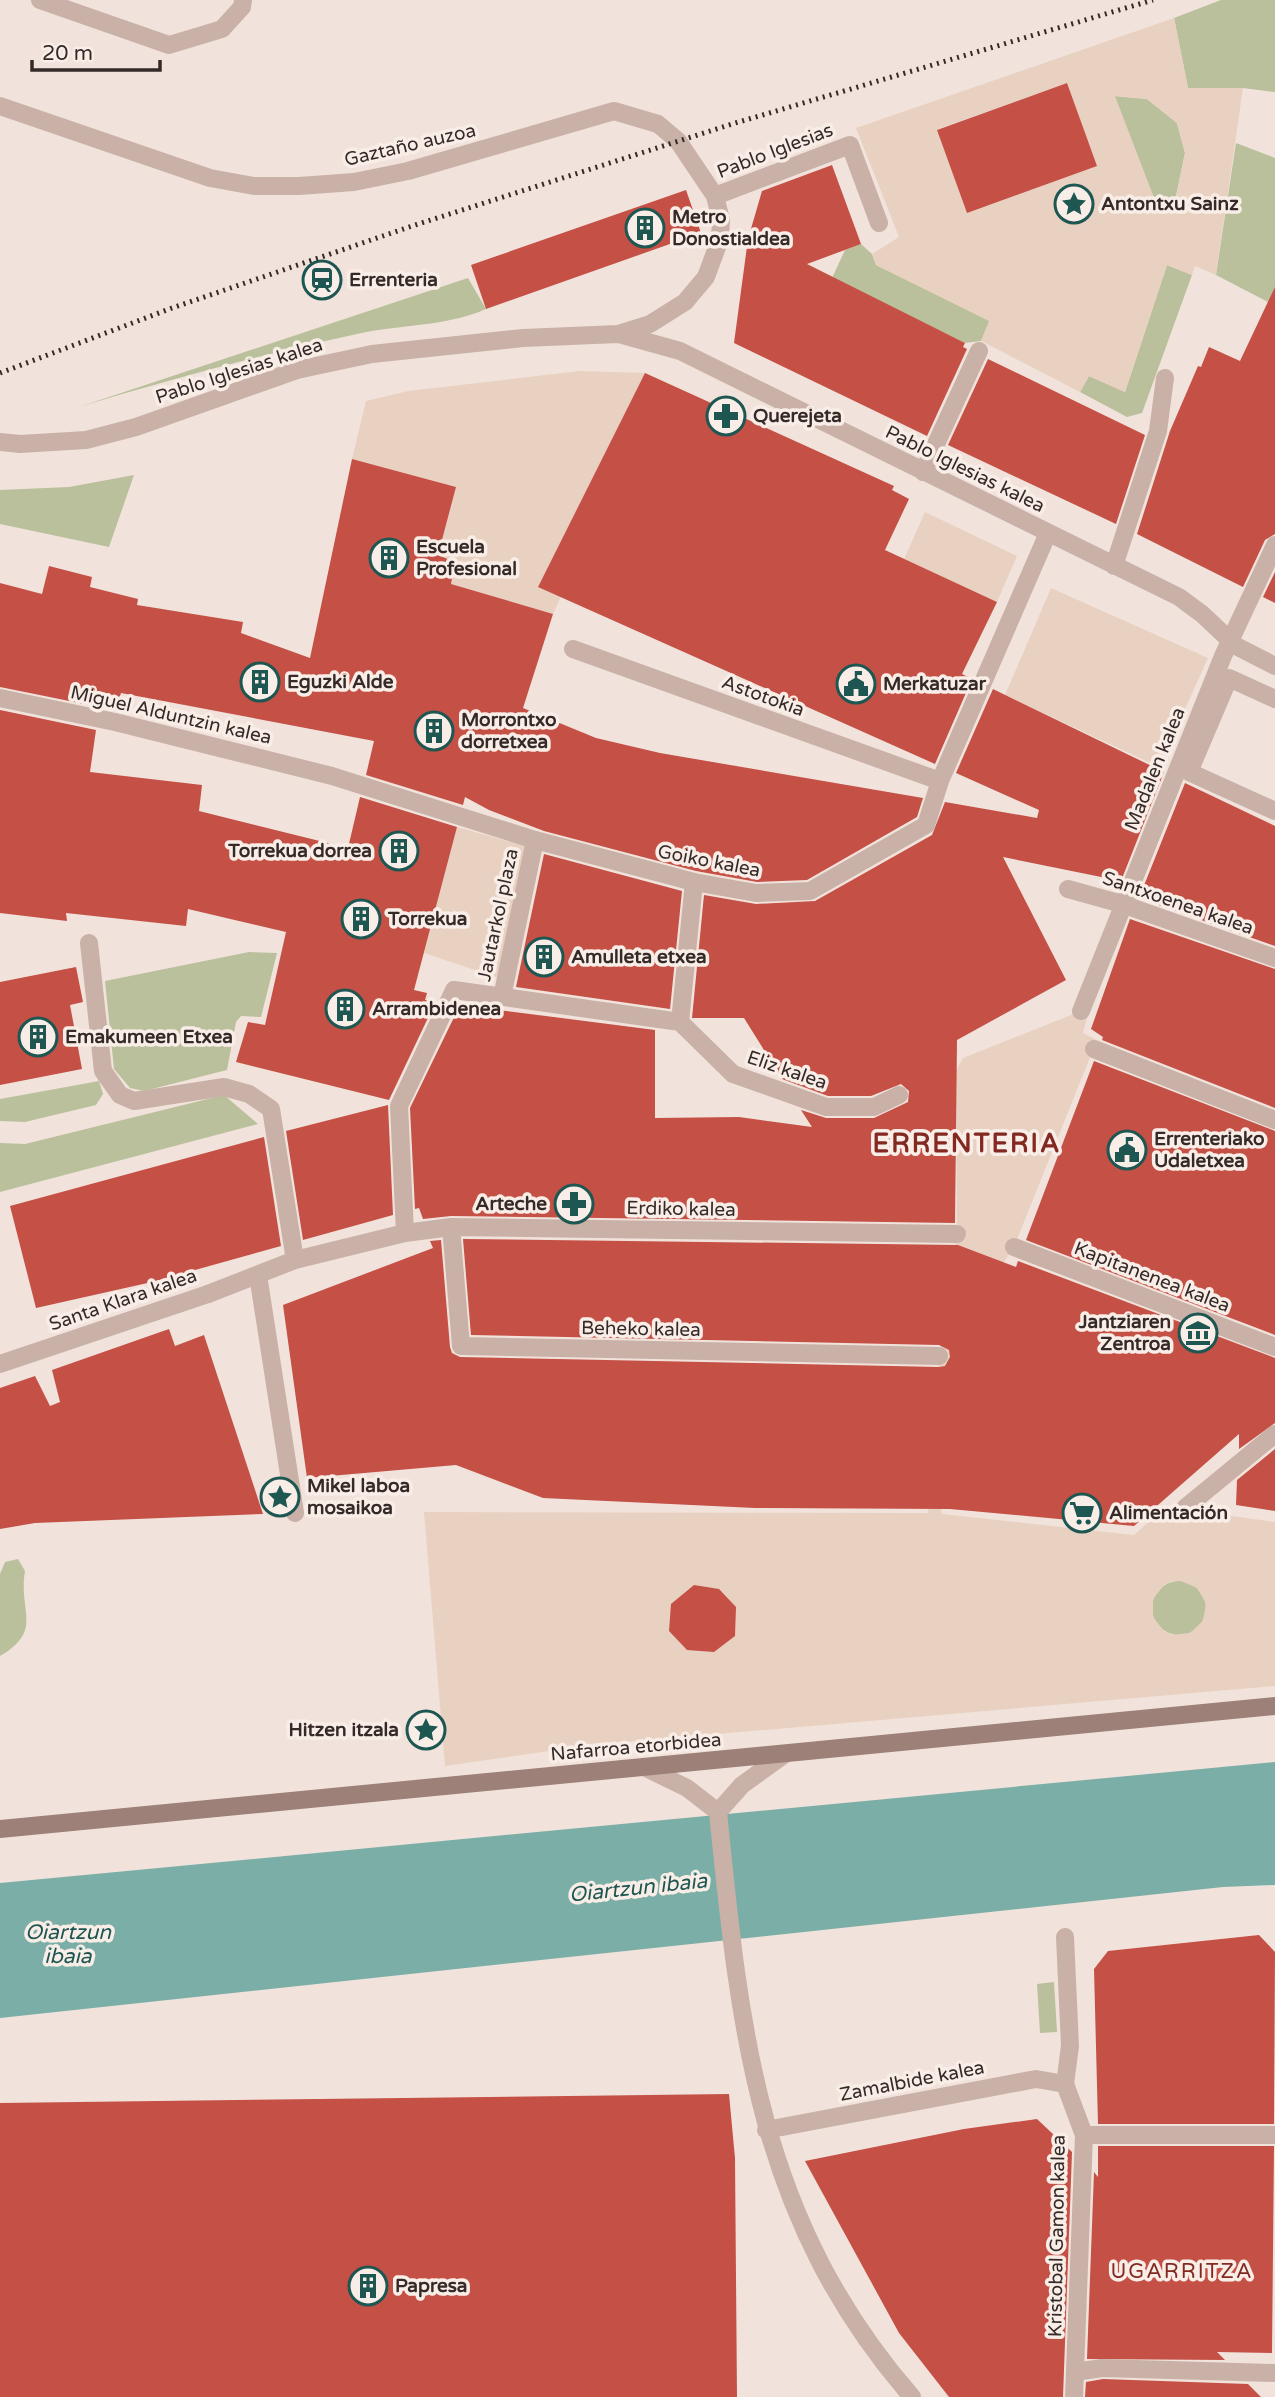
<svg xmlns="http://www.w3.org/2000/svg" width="1275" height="2397" font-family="'Varela Round',sans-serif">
<rect width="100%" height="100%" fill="#f1e3db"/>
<path fill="#bac09b" d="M1221 0H1275V92L1243 88H1188L1174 18Z
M1114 96 1147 99 1177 123 1185 153 1176 196 1159 211Z
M1236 143 1275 158V288L1268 302 1216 275Z
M861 244 872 254 876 265 990 321 981 341 965 343 832 278 845 250Z
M1167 265 1192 275 1142 413 1127 417 1080 392 1089 376 1125 392Z
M468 278 486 309C445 327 401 324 357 334 263 354 171 379 79 407Z
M134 475 109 547 0 524V490L69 487Z
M249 952 277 953 261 1017 241 1016 236 1022 227 1070 144 1091 130 1088 114 1069 105 981Z
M99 1081 103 1094 96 1105 25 1122 0 1121V1099Z
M224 1095 258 1124 0 1192V1143L25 1144Z
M18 1559 25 1571C18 1612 44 1630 0 1656V1574L5 1562Z
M1152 1608a27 27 0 1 1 54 0a27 27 0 1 1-54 0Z
M1054 1982 1057 2032 1040 2033 1037 1984Z"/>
<path fill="#e9d1c2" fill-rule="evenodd" d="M1174 18 1188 88H1243L1216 275 1195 266 1192 275 1167 265 1125 392 1089 376 1080 392 981 341 989 321 876 265 872 254 899 237 856 128ZM1067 83 1096 166 938 130V129ZM1115 96 1147 99 1177 123 1185 153 1176 196 1159 211Z
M580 371 645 373 539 585 561 597 553 614 451 584 455 562 438 555 456 487 352 459 366 401 408 391Z
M925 512 1017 556 997 602 904 559Z
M1051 588 1208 658 1159 767 1005 695Z
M457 827 540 850 511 982 424 953Z
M1081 1011 1088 1014 1083 1033 1097 1040 1014 1247 1002 1265 934 1481 942 1514 1134 1535 1165 1507 1275 1522V1686L591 1745 445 1766 424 1512 928 1513 939 1356 957 1234 956 1071 963 1058ZM1172 1581H1181L1197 1588 1206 1603 1203 1621 1190 1633 1172 1635 1164 1631 1153 1617V1599L1164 1585Z"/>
<path fill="#7aaea7" d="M1275 1762V1885L1223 1887 0 2018V1883Z"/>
<path fill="#c45046" d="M1067 83 1097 166 967 213 937 130Z
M832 165 861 244 807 264 965 343 963 347 967 349 927 436 734 343 748 239 762 191Z
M686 190 701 233 486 309 471 265Z
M1275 287V534L1265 540 1243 587 1137 534 1170 431 1198 366 1201 367 1209 347 1240 361Z
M988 359 1145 435 1116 524 948 445Z
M645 373 894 486 892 490 909 499 885 550 997 602 962 674 972 679 935 764 538 587Z
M352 459 456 487 438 555 455 562 451 584 553 614 523 708 596 738 660 753 923 798 917 817 807 880 757 882 696 871 544 831 489 810 465 797 463 805 366 775 374 741 121 693 119 699 101 695 99 707 0 687V583L42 594 49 566 92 577 90 587 138 599 137 605 243 622 241 633 310 658Z
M1275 572V603L1263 597Z
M993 689 1164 772 1121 881 1003 857 1066 980 957 1040 955 1223 451 1216 423 1219 419 1208 415 1209 410 1108 460 1005 655 1030V1118L739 1117 812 1127 801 1110 826 1118H874L908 1102 909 1091 901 1084 871 1096H828L782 1079 744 1018H692L704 895 756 904 815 901 932 835 945 802 1037 818 1039 810 956 773Z
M0 710 96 730 90 772 202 785 199 811 348 848 360 797 457 827 414 990 427 993 425 1000 436 1001 389 1100 236 1062 248 1022 265 1025 286 932 188 909 186 926 66 913 67 921 0 913Z
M1185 783 1275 826V946L1139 898Z
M544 854 682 891 670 1009 516 987Z
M1130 919 1275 969V1108L1102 1040 1103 1037 1091 1029Z
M76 967 83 1002 70 1005 82 1069 0 1085V982Z
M1094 1061 1275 1131V1335L1026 1240Z
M388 1105 393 1215 303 1240 286 1131Z
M264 1137 281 1246 152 1282 36 1308 10 1206Z
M463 1239 958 1245 1016 1267 1018 1261 1275 1358V1423L1239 1449V1434L1134 1526 950 1509 755 1508 543 1498 456 1465 307 1478 283 1305 433 1248 430 1241 441 1240 450 1347 452 1353 460 1357 939 1367 945 1366 950 1357 949 1350 939 1345 471 1335Z
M169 1329 175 1346 204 1335 263 1514 35 1523 0 1529V1388L35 1376 50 1406 60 1402 52 1370Z
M1275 1449V1511L1236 1505 1237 1480Z
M694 1585 719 1589 736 1607 735 1636 714 1652 687 1650 669 1631 671 1604Z
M1259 1935 1275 1952 1274 2124H1098L1094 1969 1108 1951Z
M729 2094 735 2158 737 2397H0V2103Z
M1037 2119 1072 2152 1063 2397H949L899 2333 805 2161 964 2129Z
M1098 2146H1274L1272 2353 1217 2352 1225 2360 1087 2359 1094 2172 1098 2177Z
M1103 2379 1248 2384 1261 2397H1085L1086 2382Z"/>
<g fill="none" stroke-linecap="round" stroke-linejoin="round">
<path stroke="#c9b1a7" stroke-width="18" d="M1275 699 1229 678 1189 772 1275 811
M1068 889 1122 904 1275 958
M89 943 103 1071 120 1095 134 1101 224 1087 249 1094 271 1109 295 1260
M502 997 535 840
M1081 1011 1223 656 1275 545
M680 1022 694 882
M1094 1049 1275 1120
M451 1227 461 1346 939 1356
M405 1233 399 1106 454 990 680 1022 733 1074 826 1107H874L899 1095
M1014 1247 1275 1347
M258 1275 295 1513
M208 1294 295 1260 405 1233 451 1227 957 1234
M1185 1508 1275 1434
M1065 2084 1070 2046 1065 1937
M1084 2135H1275
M1075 2372 1102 2368 1275 2373"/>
<path stroke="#c9b1a7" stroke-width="18" d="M40 0 169 45 222 29 242 7 243 0
M0 106 210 178 254 186H299L354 182 408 171 614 111 658 124 678 141 715 196 721 220 720 239 706 277 685 302 650 324 618 334 523 338 372 354 297 370 136 427 86 440 20 444 0 442
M715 196 850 145 879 223
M619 334 680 351 1179 597 1202 614 1236 646 1275 666
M923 472 979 351
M1114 566 1158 431 1165 378
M573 649 940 781
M0 698 115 722 332 776 535 840 694 882 756 893 810 891 926 825 940 781 1048 533
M0 1364 208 1294
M644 1767 687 1788 718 1812C740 2034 759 2221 912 2397
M718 1812 742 1785 785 1754
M766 2130 1036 2079 1065 2084 1084 2135 1074 2397"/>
<path stroke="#9d8078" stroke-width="18" d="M0 1829 1275 1706"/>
<path stroke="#352a27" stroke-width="5" stroke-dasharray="2 5" stroke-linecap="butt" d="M0 373 172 308 415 225 732 124 1153 0"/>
</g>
<defs>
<symbol id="sight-ring" viewBox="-11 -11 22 22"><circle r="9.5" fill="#f9eee7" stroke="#1e5651" stroke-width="1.5"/><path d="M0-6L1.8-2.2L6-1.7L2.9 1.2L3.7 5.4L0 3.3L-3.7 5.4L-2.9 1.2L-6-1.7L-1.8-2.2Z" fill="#1e5651"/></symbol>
<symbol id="building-ring" viewBox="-11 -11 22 22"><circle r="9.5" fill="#f9eee7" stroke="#1e5651" stroke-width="1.5"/><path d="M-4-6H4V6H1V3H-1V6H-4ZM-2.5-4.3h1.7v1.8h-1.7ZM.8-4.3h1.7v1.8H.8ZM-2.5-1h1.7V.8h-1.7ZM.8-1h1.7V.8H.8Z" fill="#1e5651"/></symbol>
<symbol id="station-ring" viewBox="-11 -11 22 22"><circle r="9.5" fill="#f9eee7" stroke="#1e5651" stroke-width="1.5"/><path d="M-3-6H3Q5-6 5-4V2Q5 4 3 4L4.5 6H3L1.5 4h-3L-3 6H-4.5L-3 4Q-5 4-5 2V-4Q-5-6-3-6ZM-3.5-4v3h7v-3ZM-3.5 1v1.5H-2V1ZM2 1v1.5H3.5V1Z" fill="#1e5651"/></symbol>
<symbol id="pharmacy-ring" viewBox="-11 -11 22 22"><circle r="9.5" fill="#f9eee7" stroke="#1e5651" stroke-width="1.5"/><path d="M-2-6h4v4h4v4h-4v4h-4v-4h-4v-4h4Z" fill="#1e5651"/></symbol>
<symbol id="civic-ring" viewBox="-11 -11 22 22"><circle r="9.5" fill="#f9eee7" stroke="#1e5651" stroke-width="1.5"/><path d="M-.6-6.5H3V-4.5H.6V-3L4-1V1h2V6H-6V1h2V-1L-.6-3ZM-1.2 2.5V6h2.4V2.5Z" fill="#1e5651"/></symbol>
<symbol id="museum-ring" viewBox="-11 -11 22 22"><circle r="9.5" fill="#f9eee7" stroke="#1e5651" stroke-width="1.5"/><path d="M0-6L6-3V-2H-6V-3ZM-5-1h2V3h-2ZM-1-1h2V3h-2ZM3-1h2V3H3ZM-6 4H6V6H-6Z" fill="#1e5651"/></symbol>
<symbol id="supermarket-ring" viewBox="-11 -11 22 22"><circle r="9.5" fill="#f9eee7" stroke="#1e5651" stroke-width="1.5"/><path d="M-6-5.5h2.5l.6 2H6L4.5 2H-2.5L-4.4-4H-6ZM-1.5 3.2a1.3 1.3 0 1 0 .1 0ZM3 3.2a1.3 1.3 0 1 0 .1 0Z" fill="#1e5651"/></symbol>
</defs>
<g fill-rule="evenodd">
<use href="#sight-ring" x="1052" y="182" width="44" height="44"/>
<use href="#building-ring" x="623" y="206" width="44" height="44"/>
<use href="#station-ring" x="300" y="258" width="44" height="44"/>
<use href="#pharmacy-ring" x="704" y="394" width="44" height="44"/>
<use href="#building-ring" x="367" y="536" width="44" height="44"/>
<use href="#building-ring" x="238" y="660" width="44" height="44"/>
<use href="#civic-ring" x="834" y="662" width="44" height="44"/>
<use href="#building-ring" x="412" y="709" width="44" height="44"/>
<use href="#building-ring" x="377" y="829" width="44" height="44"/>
<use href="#building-ring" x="339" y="897" width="44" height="44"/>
<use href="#building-ring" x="522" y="935" width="44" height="44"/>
<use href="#building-ring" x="323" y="987" width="44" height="44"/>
<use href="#building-ring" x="16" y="1015" width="44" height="44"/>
<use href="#civic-ring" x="1105" y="1128" width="44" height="44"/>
<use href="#pharmacy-ring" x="552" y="1182" width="44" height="44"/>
<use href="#museum-ring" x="1176" y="1311" width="44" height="44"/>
<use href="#sight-ring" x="258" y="1475" width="44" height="44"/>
<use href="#supermarket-ring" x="1060" y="1491" width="44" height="44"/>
<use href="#sight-ring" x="404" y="1708" width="44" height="44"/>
<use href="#building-ring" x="346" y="2264" width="44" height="44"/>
</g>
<g text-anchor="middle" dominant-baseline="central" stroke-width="7" stroke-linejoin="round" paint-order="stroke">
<g font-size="19" fill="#352a27" stroke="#f9eee7">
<text transform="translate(410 145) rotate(-13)">Gaztaño auzoa</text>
<text transform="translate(775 151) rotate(-21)">Pablo Iglesias</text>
<text transform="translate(239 371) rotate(-18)">Pablo Iglesias kalea</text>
<text transform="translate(965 469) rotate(26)">Pablo Iglesias kalea</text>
<text transform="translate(763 696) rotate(20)">Astotokia</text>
<text transform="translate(171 715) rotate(13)">Miguel Alduntzin kalea</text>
<text transform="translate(1155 769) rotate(-68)">Madalen kalea</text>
<text transform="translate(709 861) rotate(11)">Goiko kalea</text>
<text transform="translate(1178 903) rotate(19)">Santxoenea kalea</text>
<text transform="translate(498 915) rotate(-78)">Jautarkol plaza</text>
<text transform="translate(787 1070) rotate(19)">Eliz kalea</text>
<text transform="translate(681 1209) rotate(1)">Erdiko kalea</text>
<text transform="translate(1152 1277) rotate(21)">Kapitanenea kalea</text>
<text transform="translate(123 1300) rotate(-19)">Santa Klara kalea</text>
<text transform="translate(641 1329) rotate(1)">Beheko kalea</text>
<text transform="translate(636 1747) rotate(-5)">Nafarroa etorbidea</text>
<text transform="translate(912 2081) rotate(-11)">Zamalbide kalea</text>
<text transform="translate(1057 2236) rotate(-89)">Kristobal Gamon kalea</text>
</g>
<g font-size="19" font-weight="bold" fill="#352a27" stroke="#f9eee7" text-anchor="start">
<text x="1101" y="204">Antontxu Sainz</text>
<text x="672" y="217">Metro<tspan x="672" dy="22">Donostialdea</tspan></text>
<text x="349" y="280">Errenteria</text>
<text x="753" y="416">Querejeta</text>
<text x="416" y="547">Escuela<tspan x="416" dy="22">Profesional</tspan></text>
<text x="287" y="682">Eguzki Alde</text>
<text x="883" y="684">Merkatuzar</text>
<text x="461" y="720">Morrontxo<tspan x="461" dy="22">dorretxea</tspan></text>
<text x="372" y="851" text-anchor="end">Torrekua dorrea</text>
<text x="388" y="919">Torrekua</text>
<text x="571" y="957">Amulleta etxea</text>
<text x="372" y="1009">Arrambidenea</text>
<text x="65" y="1037">Emakumeen Etxea</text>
<text x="1154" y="1139">Errenteriako<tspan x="1154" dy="22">Udaletxea</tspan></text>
<text x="547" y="1204" text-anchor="end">Arteche</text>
<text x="1171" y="1322" text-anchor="end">Jantziaren<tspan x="1171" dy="22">Zentroa</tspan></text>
<text x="307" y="1486">Mikel laboa<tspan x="307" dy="22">mosaikoa</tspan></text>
<text x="1109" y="1513">Alimentación</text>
<text x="399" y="1730" text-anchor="end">Hitzen itzala</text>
<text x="395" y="2286">Papresa</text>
</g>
<g font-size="21" font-style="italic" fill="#1e5651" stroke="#f9eee7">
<text transform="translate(638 1888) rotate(-6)">Oiartzun ibaia</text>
<text x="68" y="1932">Oiartzun<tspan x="68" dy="24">ibaia</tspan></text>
</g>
<g font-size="21" letter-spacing="2" fill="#832922" stroke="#f9eee7">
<text x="1182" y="2271">UGARRITZA</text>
</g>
<g font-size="26" font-weight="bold" letter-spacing="2" fill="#832922" stroke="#f9eee7">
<text x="967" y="1143">ERRENTERIA</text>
</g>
</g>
<path d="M32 60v10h128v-10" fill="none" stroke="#352a27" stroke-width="3.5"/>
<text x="42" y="60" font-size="21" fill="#352a27" stroke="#f9eee7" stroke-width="5" paint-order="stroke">20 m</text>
</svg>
